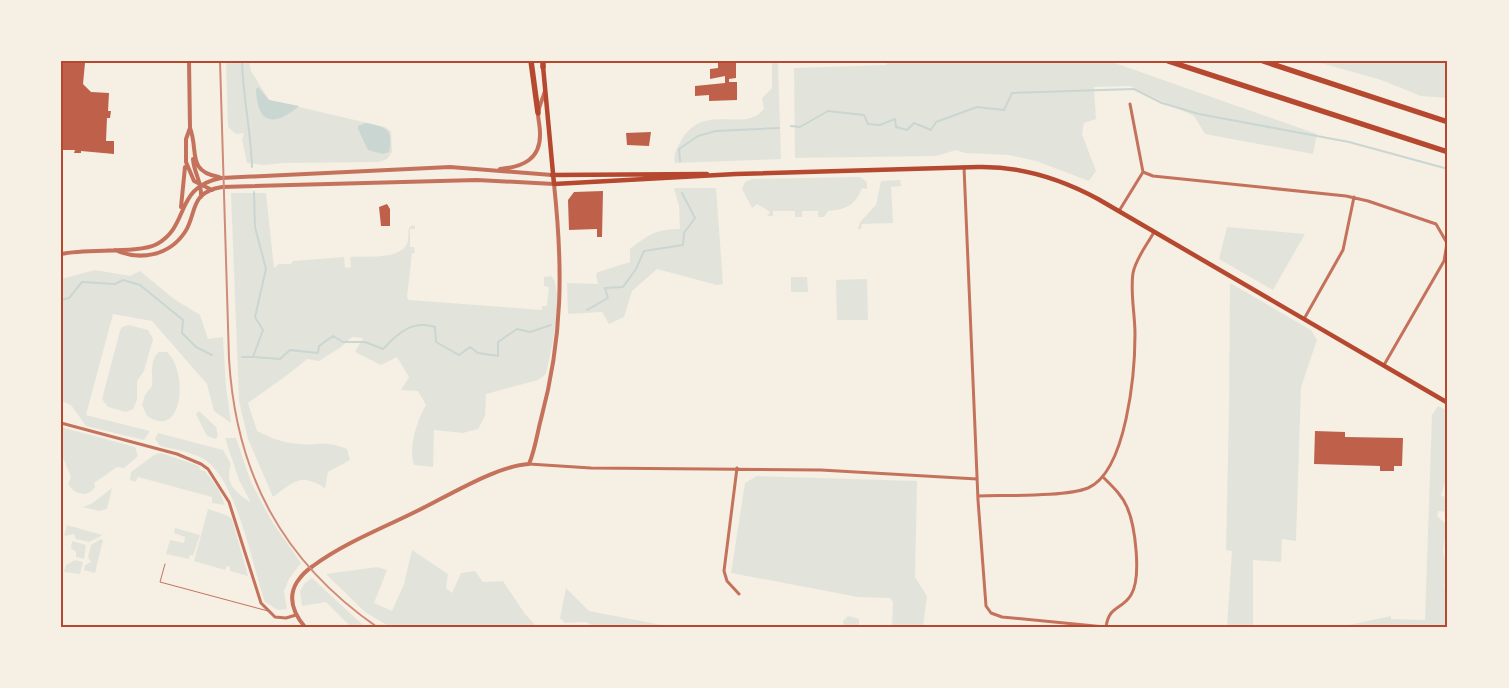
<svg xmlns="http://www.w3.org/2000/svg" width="1509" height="688" font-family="'IBM Plex Sans',sans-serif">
<rect width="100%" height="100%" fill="#f6efe4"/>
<path fill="#e2e4dc" d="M226 61H249L251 71 269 100 385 127 391 131 392 152 387 159 378 162 282 163 264 165 247 163 242 139 244 133 236 134 228 127Z
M772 61H778L781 159 675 163C673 154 677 148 681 141 703 101 745 134 764 109L762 98 772 88Z
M889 61H1109L1317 134 1313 154 1205 134 1194 116 1130 86 1094 87 1096 119 1084 123 1082 134 1096 171 1089 181 1036 161 1009 155 965 153 956 150 936 156 795 158 794 68 886 65Z
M1314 61H1448V98L1421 96 1381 80Z
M860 177 867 182V189L862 188C856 205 845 210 828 211L824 217H818V211H802V217H795V211H773V216H767L770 212 757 204 752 208 742 189 745 182 752 179Z
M900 180 901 186 891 187 893 223 862 224 861 229H858L860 222 876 205 881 181Z
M674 188H716L723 284 717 285 657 269 632 291 624 317 609 324 602 312 568 314 567 283 598 284 596 275 598 272 630 262V249C648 235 656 229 680 229L679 206Z
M231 193H266L274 268 279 264H291L293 261 344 257 345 268 351 267 350 257C365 256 399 260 407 244 409 239 408 233 409 228L412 225 415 226V229H410V247H414L415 253H412L407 298 409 300 542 310V306H547L549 287 544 286V277L551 276C566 290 550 356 546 374L538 380 486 394 485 416 478 429 463 433 434 430 433 467 414 465C408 448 417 420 426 405L418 391 401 390 409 377 397 357 381 365 355 352 363 338 352 337 341 347 319 361 307 359 290 373 248 403 257 431C271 438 283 443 299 444 321 446 324 440 347 449L350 460 328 472 325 488C300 473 295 481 273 497L248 439 239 401Z
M1227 227 1305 234 1273 290 1219 259Z
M95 270 130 276 140 271 174 299 200 315 208 339 223 337 226 387 231 423 214 411 207 384 152 321 113 314 86 415 150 431 144 440 86 426 71 405 61 401V279Z
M791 277H807L808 292H791Z
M867 279 868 320H837L836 280Z
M1230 283 1311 330 1317 340 1301 387 1296 541 1282 539 1281 562 1253 560V627H1227L1232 551 1226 550 1229 410Z
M129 325 148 330 153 339 144 371 137 381V400L133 409 126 412 108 407 102 399 120 331 122 327Z
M159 352H167C188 370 184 441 147 416L142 405 145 395 152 386C153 374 149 360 159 352Z
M1438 406 1448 411V472L1441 496 1448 497V512L1438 511 1437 516 1447 525 1443 550 1447 572 1444 587 1448 588V627H1340L1391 616V619L1425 620 1432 415Z
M199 411 216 427 218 435 216 439 207 436 196 414Z
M61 427 135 447 138 456 124 468 117 467 94 483 95 487C87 499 74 494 68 484L71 477 61 453Z
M158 433 223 450 231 464C224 484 236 492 251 503L239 480 225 438H236L251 482 271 520 301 563 289 579 284 591 287 609 278 610 265 602C252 565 237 480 204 459 191 452 174 449 160 446L155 439Z
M161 453 199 466 200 470 205 471 219 490 225 505 212 503V497L138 477 135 482 130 480 131 472 154 455Z
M757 476 917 481 915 577 927 596 923 627H892L893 602 890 598 858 597 731 573 745 483Z
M112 488 107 509 99 511 83 507 91 504Z
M208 509 226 515 232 519 248 576 230 571V567L227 566 225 570 194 561Z
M67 525 102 535 101 536 89 542 76 539 74 534 64 536Z
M175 528 200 535 193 556 190 555 189 559 166 554 170 540 184 543 185 537 174 533Z
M101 539 103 540 95 573 84 570 85 565 91 562 88 557 91 545Z
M72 541 86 545 84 559 76 557V552L71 548Z
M412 550 448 574 446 588 452 593 461 573 475 571 483 582 503 581 525 614 537 627H390L365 612 326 574 377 567 387 570 374 603 392 611 404 584Z
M75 560 83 562 80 574 64 572 66 565Z
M312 578 365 627H351L326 602 302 606 300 591 305 583Z
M566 588 589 611 672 627H597L585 622 565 623 560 618Z
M848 616 859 619V627H844L843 621Z"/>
<path fill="#c9d6d2" d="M258 87 269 100 299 106C275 127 257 125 256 89Z
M366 123C386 127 394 129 389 152L383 154 368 150 358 129V126Z"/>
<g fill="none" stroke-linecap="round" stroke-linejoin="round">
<path stroke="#c9d6d2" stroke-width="2" d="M242 61C243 97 251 132 252 167
M791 126 800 127 828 111 864 115 868 124 880 125 895 119 896 127 907 130 914 123 931 130 936 122 977 107 1004 110 1012 93 1134 89 1162 103 1199 114 1349 142 1448 169
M680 161 679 149 698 136 716 131 779 128
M61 300 69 298 82 282 115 284 123 280 140 285 183 320 182 333 196 347 212 355
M587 310 608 298 605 288 623 287 636 269 644 251 683 245 684 233 695 218 682 193
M242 357H253L263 330 255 317 266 269 255 227 254 192
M253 357 280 359 290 350 318 353 319 346 333 336 343 342H365L383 349C398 333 412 320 435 327L436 342 459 355 470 347 478 353 498 356V342L517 329 530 332 551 325"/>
</g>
<path fill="#bf614a" d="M61 61 85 63 83 84 91 92 109 93 108 111H111L110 118H107L106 141H114V154L81 151V153H74L75 150H61Z
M718 61H736V78L729 79V82H737V100L709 101V95L695 96V86L725 83V76L710 79V69L718 68Z
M651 132 649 146 627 145 626 133Z
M603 191 602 237H597V229L569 230 568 200 574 192Z
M387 204 390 209V226H381L379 207Z
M1315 431 1345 432V437L1403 438 1402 466H1394V471H1380V466L1314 464Z"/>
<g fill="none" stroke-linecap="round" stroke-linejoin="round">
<path stroke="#c5725c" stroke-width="1" d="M165 564 160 582 268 611"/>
<path stroke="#c5725c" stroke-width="3" d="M964 167 978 500 986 606 991 613 1002 617 1105 627
M1143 172 1153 176 1346 196 1368 201 1436 224 1447 243 1444 261 1384 365
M1119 211 1143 172 1130 104
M1304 319 1343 250 1354 197
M61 423 177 454 201 464 208 469 229 502 261 603 275 617 286 618 296 615
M529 464 591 468 821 470 977 479
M737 468 724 571 727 581 739 594
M1103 477C1112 486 1122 495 1127 507 1135 525 1142 577 1131 595 1122 610 1109 605 1106 627
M978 496C1005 495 1066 497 1088 488 1127 471 1135 371 1135 334 1135 314 1130 292 1133 273 1136 258 1147 245 1154 232"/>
<path stroke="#c5725c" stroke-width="4" d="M189 61 190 128 186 139V162L194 181 212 190
M190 128C199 151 186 171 219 177
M193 159C194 174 202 181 201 197
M500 169C523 167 541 159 540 133 540 126 538 119 538 113 539 106 543 98 545 91
M181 207 185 167
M115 250C140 261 169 256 185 232 197 214 189 192 222 187L477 180 554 184C563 268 563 337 541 419 537 434 535 450 529 464 496 466 448 496 417 511 383 528 344 543 313 566 307 570 301 576 297 582 287 598 294 614 305 627
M61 254C87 248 139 254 157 244 190 226 174 187 221 178L450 167 552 175"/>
<path stroke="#b5482f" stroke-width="4.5" d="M543 66 554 184 736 174 978 167C1021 166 1061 179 1098 199L1448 403
M552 175 707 174"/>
<path stroke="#b5482f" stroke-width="5.5" d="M531 61 538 113
M1168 61 1448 152
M1263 61 1448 122
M543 67V61"/>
<path stroke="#cf8b77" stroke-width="2" d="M220 61 229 359C236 474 282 561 377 627"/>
</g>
<rect width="1509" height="688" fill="none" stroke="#f6efe4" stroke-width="125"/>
<rect x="62" y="62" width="1384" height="564" fill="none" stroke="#b5482f" stroke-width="2"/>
</svg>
